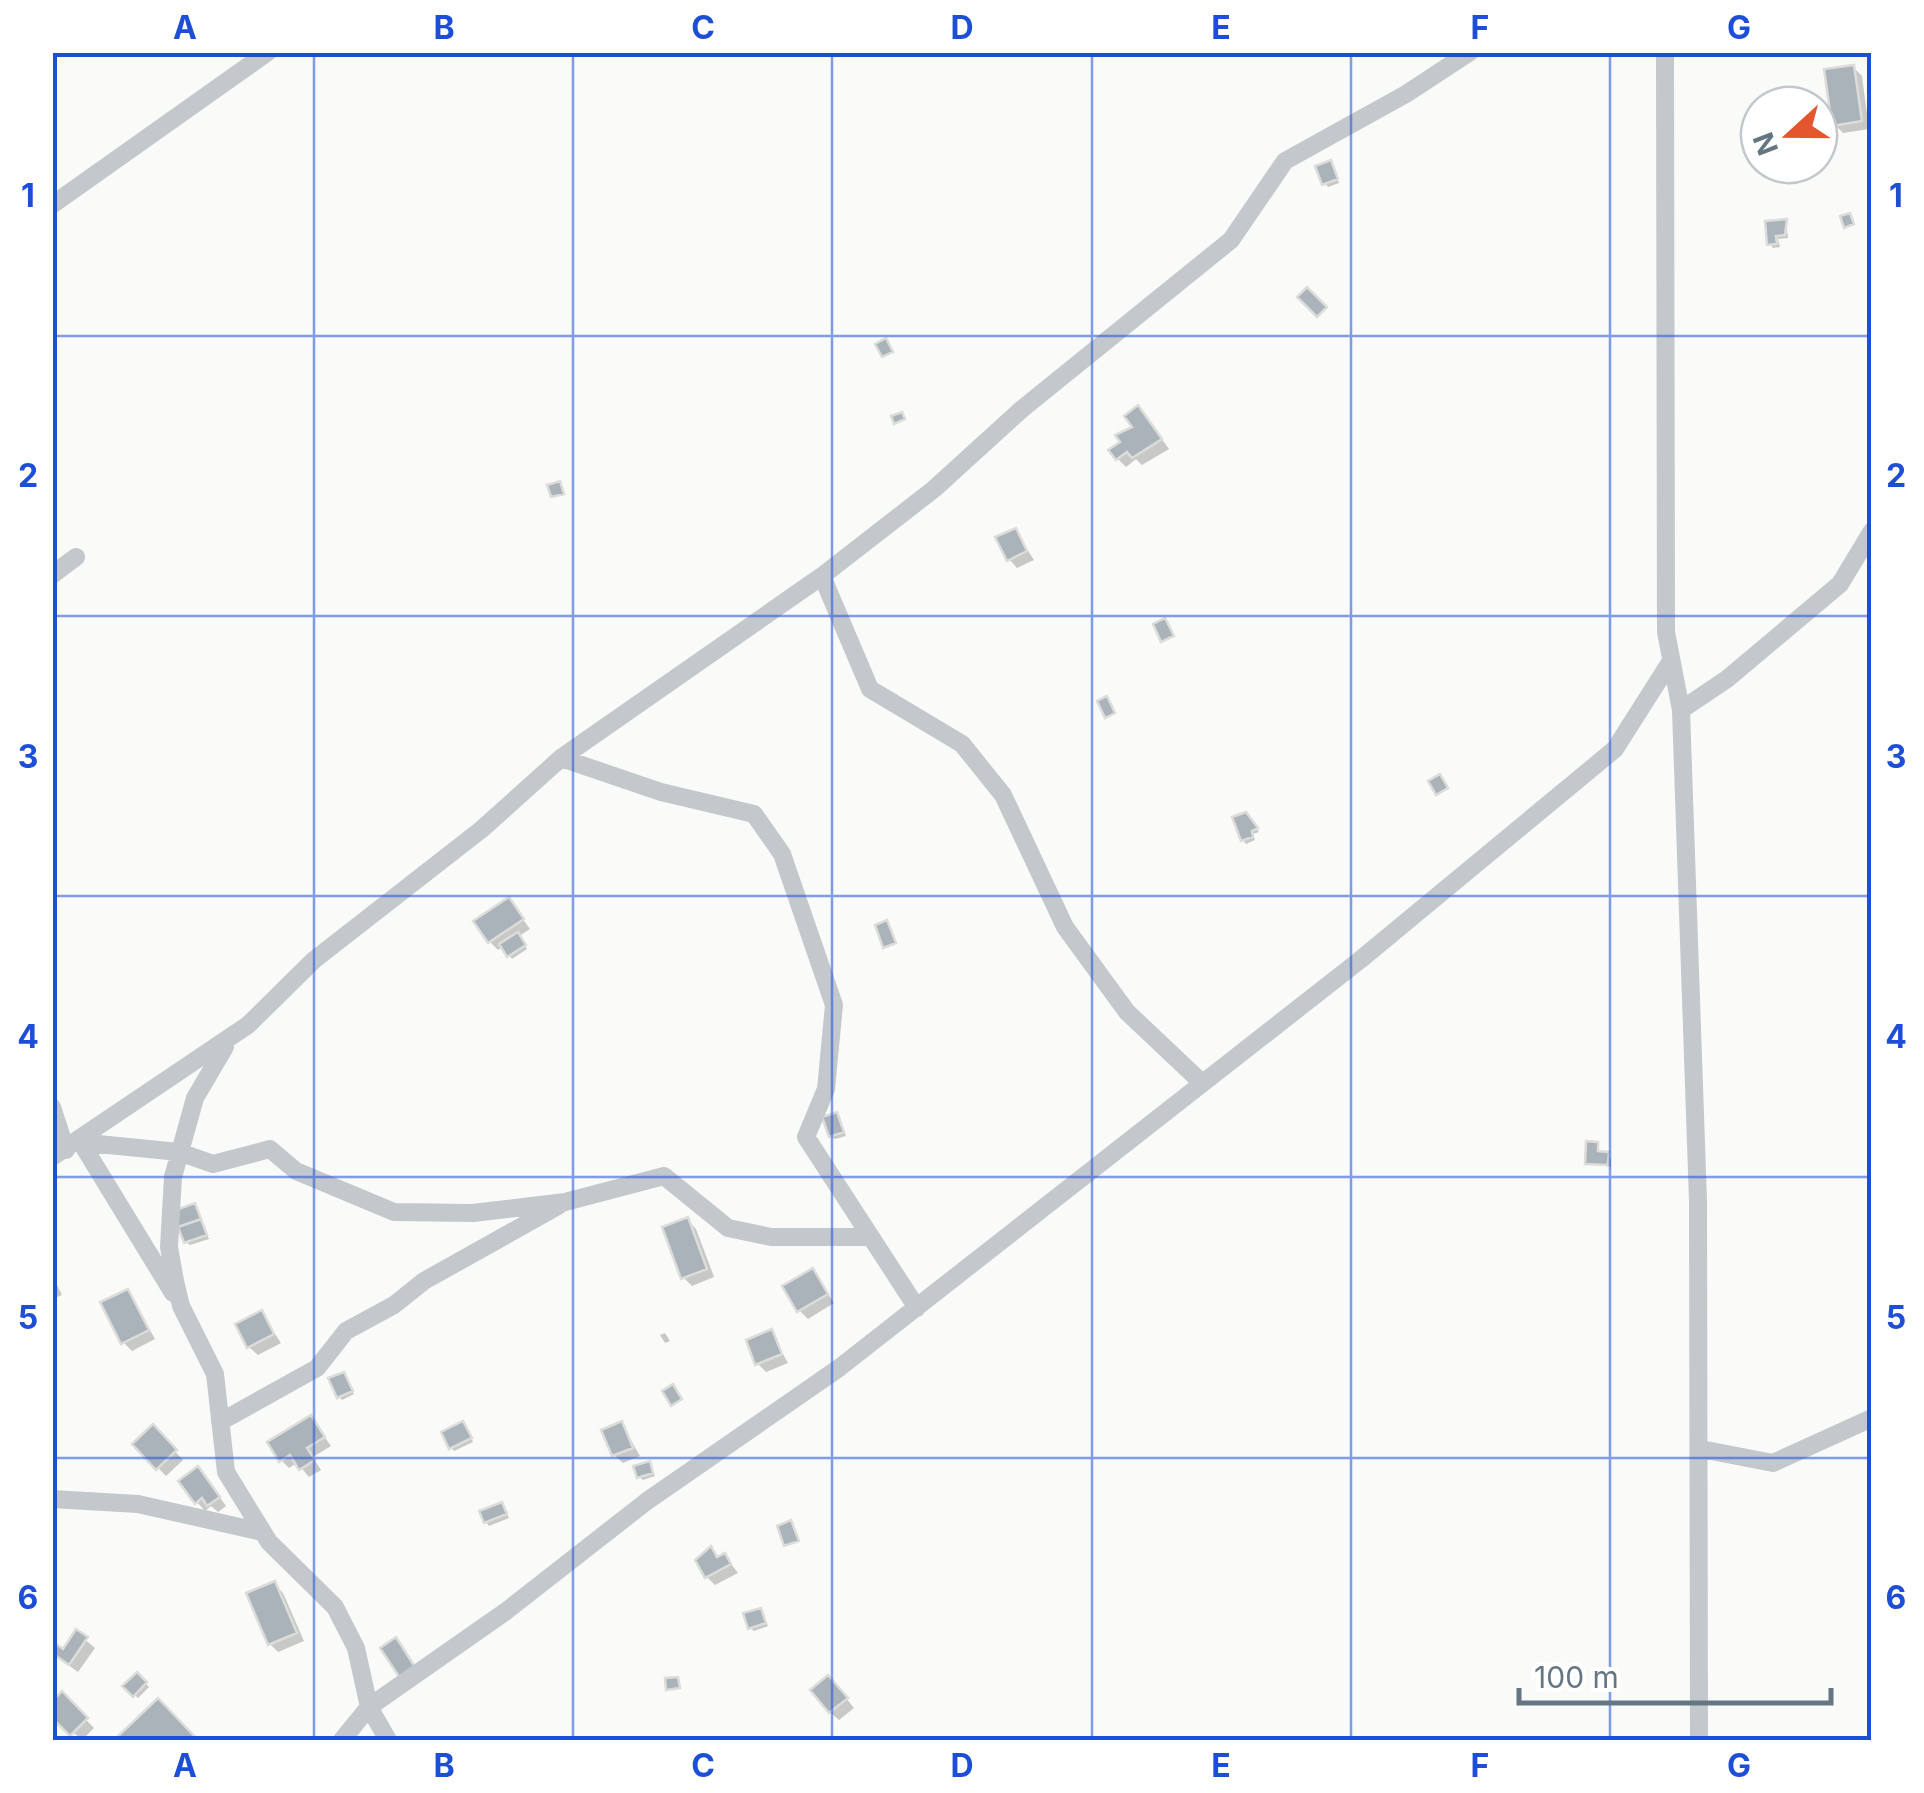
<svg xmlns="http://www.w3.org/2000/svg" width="1924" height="1793" font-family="Inter,sans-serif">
<rect width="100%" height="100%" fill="#fafaf8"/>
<path fill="#0003" d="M1853 67 1862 76 1869 129 1843 133 1834 124Z
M1333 167 1339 183 1328 187 1325 183Z
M1786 221 1788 238 1778 239 1780 247 1773 248 1770 244Z
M1146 417 1169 449 1142 465 1136 459 1126 467 1118 459 1123 442Z
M1015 531 1034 560 1017 568 1009 559Z
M1249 818 1259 832 1253 834 1255 840 1246 844 1243 840Z
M509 900 530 929 519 936 527 949 512 959 503 947 498 950 490 942Z
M836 1115 846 1136 835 1139 831 1136Z
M1597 1144 1600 1154 1611 1158V1167L1588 1163Z
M195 1206 209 1239 190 1245 186 1242Z
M688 1220 696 1229 714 1277 692 1286 683 1277Z
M812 1271 834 1303 808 1319 799 1310Z
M52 1275 62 1295 52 1299Z
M128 1292 155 1339 132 1351 123 1342Z
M261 1313 281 1343 258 1355 249 1347Z
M771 1332 788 1363 766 1372 757 1363Z
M665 1333 670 1341 665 1343 660 1335Z
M344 1375 354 1394 342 1400 339 1396Z
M311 1418 331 1446 313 1457 321 1470 309 1477 297 1463 289 1468 281 1460Z
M622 1424 640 1456 623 1463 614 1455Z
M153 1428 183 1460 166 1476 135 1444Z
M466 1428 473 1442 454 1451 451 1447Z
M649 1464 655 1476 643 1480 639 1477Z
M206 1478 226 1506 218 1512 211 1506 205 1511 197 1502Z
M502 1504 509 1518 489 1526 486 1522Z
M711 1550 720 1558 725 1556 738 1573 715 1585 707 1577Z
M275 1584 283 1593 304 1641 278 1652 270 1644Z
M760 1610 768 1626 754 1631 750 1628Z
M77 1633 95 1648 78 1672 52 1653V1644L64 1652Z
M137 1675 149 1687 138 1698 126 1686Z
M836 1686 854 1708 839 1720 830 1712Z
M62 1695 94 1728 82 1740 52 1714Z
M158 1701 196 1740H117Z"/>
<path fill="#aab3b9" stroke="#dcdcda" stroke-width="2.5" d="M1854 65 1862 121 1832 126 1824 69Z
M1331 160 1338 179 1322 185 1315 166Z
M1850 213 1854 224 1844 228 1840 216Z
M1787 219 1785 235 1776 236 1777 244 1767 245 1765 221Z
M1307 287 1327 307 1317 317 1297 297Z
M886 338 893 352 882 357 875 344Z
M1138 405 1162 439 1132 458 1127 452 1116 460 1108 450 1120 442 1115 435 1132 427 1124 416Z
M902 412 905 419 894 424 891 416Z
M560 481 564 494 551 497 547 485Z
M1016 528 1027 551 1007 561 995 537Z
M1165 618 1174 636 1161 642 1153 624Z
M1107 696 1115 713 1105 718 1097 701Z
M1440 774 1448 788 1436 795 1428 781Z
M1246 812 1258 828 1252 831 1253 837 1241 841 1232 817Z
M509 897 524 919 488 943 473 921Z
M887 920 896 943 883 948 875 925Z
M518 932 526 945 507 957 499 944Z
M837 1112 844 1132 829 1137 822 1117Z
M1586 1141 1598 1142V1151L1609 1152 1608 1165 1585 1164Z
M195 1203 201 1219 178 1227 173 1211Z
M688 1217 707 1269 681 1279 662 1227Z
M201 1219 207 1235 184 1243 178 1227Z
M813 1268 828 1294 797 1312 782 1286Z
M128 1289 149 1330 121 1344 100 1302Z
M262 1310 274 1334 247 1348 235 1324Z
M772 1329 782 1354 755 1365 746 1340Z
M344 1372 353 1391 337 1398 328 1378Z
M673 1384 682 1399 671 1406 662 1391Z
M311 1415 325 1437 307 1448 315 1460 299 1470 290 1455 279 1462 267 1442Z
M463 1421 472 1438 449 1449 441 1432Z
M622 1421 633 1448 612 1456 601 1430Z
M153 1424 177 1450 156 1470 132 1444Z
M650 1461 653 1473 637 1478 633 1466Z
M198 1466 220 1497 207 1506 202 1498 195 1504 178 1481Z
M502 1502 507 1514 484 1523 479 1511Z
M791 1520 799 1541 784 1546 777 1526Z
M711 1546 717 1557 725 1553 731 1564 705 1578 695 1560Z
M275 1581 297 1633 268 1645 246 1593Z
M761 1608 766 1623 748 1629 743 1613Z
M76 1629 88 1637 69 1665 52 1653V1641L63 1649Z
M396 1637 415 1667 400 1678 380 1648Z
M137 1672 147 1682 133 1697 122 1686Z
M828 1675 848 1698 829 1713 810 1690Z
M678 1677 680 1688 666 1690 665 1678Z
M62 1691 88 1718 70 1736 52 1718V1701Z
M158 1698 197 1739 114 1740Z"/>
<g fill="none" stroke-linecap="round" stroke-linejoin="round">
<path stroke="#c3c8cc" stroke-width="18" d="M1665 52 1666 632 1681 710 1698 1201 1699 1740
M52 205 268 52
M52 575 76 557
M822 576 870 689 962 744 1003 795 1065 927 1127 1012 1200 1081
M1681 710 1727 679 1840 584 1872 531
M561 758 661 792 754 814 782 854 834 1005 826 1089 806 1137 917 1308
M225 1047 195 1098 173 1177 169 1247 175 1281 181 1306 215 1374 226 1472 269 1542 335 1607 356 1648 369 1707 388 1740
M52 1107 66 1150
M78 1142 179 1152 213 1164 270 1149 296 1171 394 1212 473 1213 565 1202 664 1176 728 1228 771 1237H871
M82 1144 173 1293
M52 1157 248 1025 314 960 482 829 561 758 822 576 934 489 1022 409 1231 240 1285 161 1406 94 1470 52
M220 1422 317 1368 346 1331 394 1305 424 1281 558 1206
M1701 1449 1773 1463 1872 1418
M52 1499 138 1504 262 1532
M342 1740 369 1707 505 1612 647 1501 839 1368 1360 960 1615 749 1669 664"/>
</g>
<path fill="none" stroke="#1d4ed8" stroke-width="2.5" stroke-opacity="0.55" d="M314 52V1740M573 52V1740M832 52V1740M1092 52V1740M1351 52V1740M1610 52V1740M52 336H1872M52 616H1872M52 896H1872M52 1177H1872M52 1458H1872"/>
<rect width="1924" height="1793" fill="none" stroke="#ffffff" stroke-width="110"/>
<g transform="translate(1789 135) rotate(249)"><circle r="48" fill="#ffffff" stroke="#c1c8cd" stroke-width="2.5"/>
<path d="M0-8L18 38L0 25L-18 38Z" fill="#e4572e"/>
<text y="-15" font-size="28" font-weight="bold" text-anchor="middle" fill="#657683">N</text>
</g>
<path d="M1519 1688v15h312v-15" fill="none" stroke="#657683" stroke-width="5"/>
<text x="1534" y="1688" font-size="30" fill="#657683" stroke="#ffffff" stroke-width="8" paint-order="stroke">100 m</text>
<rect x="55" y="55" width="1814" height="1683" fill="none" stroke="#1d4ed8" stroke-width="4"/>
<g font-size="32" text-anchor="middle" font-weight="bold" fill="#1d4ed8">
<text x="185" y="39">A</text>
<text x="444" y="39">B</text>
<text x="703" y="39">C</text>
<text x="962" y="39">D</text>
<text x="1221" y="39">E</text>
<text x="1480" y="39">F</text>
<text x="1739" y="39">G</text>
<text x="28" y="207">1</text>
<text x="1896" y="207">1</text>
<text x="28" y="487">2</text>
<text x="1896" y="487">2</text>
<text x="28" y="768">3</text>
<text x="1896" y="768">3</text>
<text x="28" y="1048">4</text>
<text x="1896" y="1048">4</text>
<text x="28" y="1329">5</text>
<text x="1896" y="1329">5</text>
<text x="28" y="1609">6</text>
<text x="1896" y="1609">6</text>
<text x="185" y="1777">A</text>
<text x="444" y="1777">B</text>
<text x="703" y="1777">C</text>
<text x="962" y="1777">D</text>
<text x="1221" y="1777">E</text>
<text x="1480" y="1777">F</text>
<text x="1739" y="1777">G</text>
</g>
</svg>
